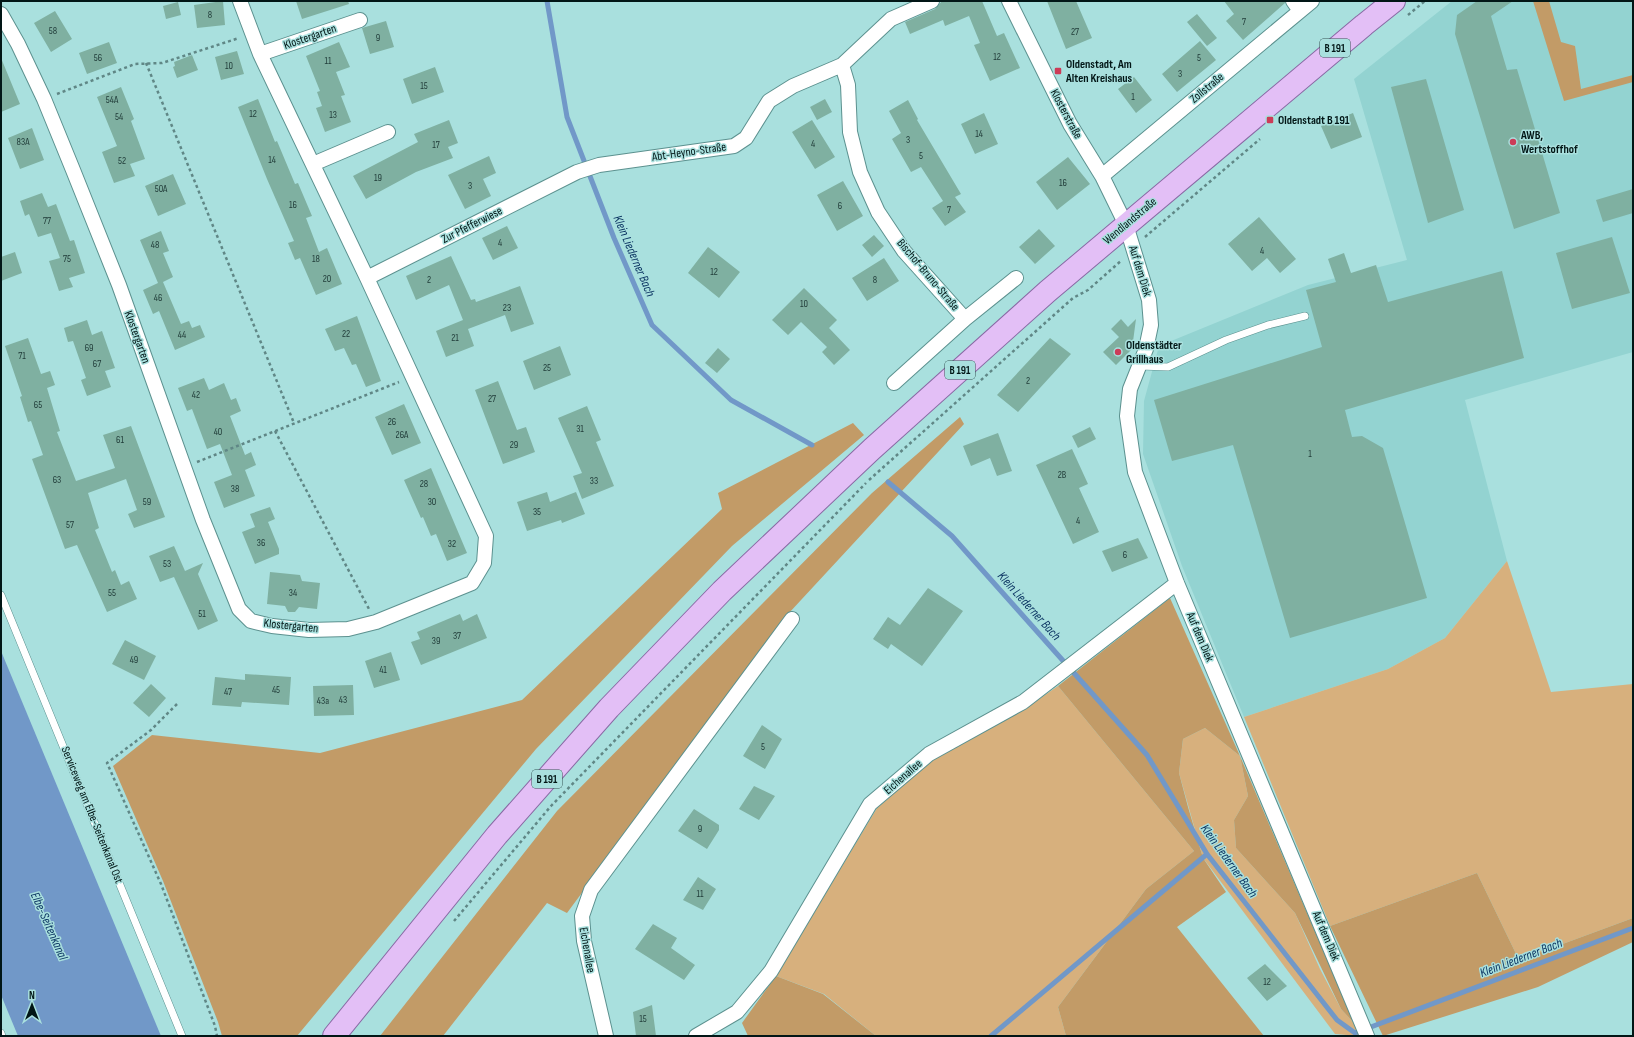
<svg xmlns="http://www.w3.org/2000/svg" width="1634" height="1037" font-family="'Sofia Sans Condensed',sans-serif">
<rect width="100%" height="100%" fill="#a9e0de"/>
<path fill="#93d3d1" d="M1452 1H1633V352L1465 400 1507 561 1445 638 1388 669 1244 717 1182 566 1143 454 1144 401 1159 346 1308 285 1407 260 1354 79Z"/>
<path fill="#d7b07d" d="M1507 561 1551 692 1633 684V918L1519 960 1477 873 1330 926 1244 717 1388 669 1445 638Z
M1058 686 1194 851 1146 889 1058 1007 1066 1036H876L824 994 776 976 877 808 935 758 1029 706Z
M1205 728 1240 756 1248 796 1234 820 1236 848 1295 913 1320 969 1341 1009 1354 1023 1359 1036 1335 1034 1203 858 1179 773 1183 739Z"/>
<path fill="#c29b67" d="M1533 1H1549L1561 42 1575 46 1581 89 1633 75V82L1564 101Z
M960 417 964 424 789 613 567 913 547 903 443 1036H380L557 811 872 493Z
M853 423 864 435 732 546 536 749 297 1036H222L218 1022 163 881 113 766 152 735 320 753 522 700 722 509 718 493Z
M1170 598 1240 756 1354 1023 1341 1009 1295 913 1236 848 1234 820 1248 796 1240 756 1205 728 1183 739 1179 773 1188 807 1203 858 1226 892 1177 927 1264 1036H1066L1058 1007 1146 889 1194 851 1058 686Z
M1477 873 1519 960 1633 918V942L1538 987 1383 1036 1330 926Z
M776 976 823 994 876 1036H748L742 1023Z"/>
<path fill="#7198c8" d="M1 651 161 1036H18L1 995Z"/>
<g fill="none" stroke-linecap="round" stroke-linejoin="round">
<path stroke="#7198c8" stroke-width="5" d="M547 1 567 117 614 238 652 325 731 400 812 445
M888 482 952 536 1147 755 1207 854 1337 1020 1355 1033 1633 928
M991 1036 1207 854"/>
</g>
<path fill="#7fb0a1" d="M223 1 225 25 197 28 194 5Z
M296 1H348L349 4 302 19Z
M942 1H982L997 36 1004 33 1020 68 990 81 974 45 980 43 969 16 945 26 943 20 910 34 905 22 935 9Z
M1047 1H1076L1092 38 1066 49Z
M1224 1H1285V3L1243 40 1226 21 1234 14Z
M1477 1H1513L1491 16 1507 70 1517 69 1560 213 1514 229 1455 34 1457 15Z
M178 2 181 15 166 19 163 6Z
M55 11 72 39 51 52 34 23Z
M1197 14 1217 38 1207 46 1187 22Z
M386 21 394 47 370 54 362 28Z
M1200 41 1216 60 1177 92 1162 74Z
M109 42 117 63 87 74 79 53Z
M339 42 350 67 336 72 345 95 341 96 351 122 325 132 316 108 322 106 317 92 320 91 306 56Z
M237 51 244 74 221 80 215 57Z
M192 55 198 70 177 78 173 67 175 66 174 62Z
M1 58 20 104 1 112Z
M435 67 444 92 412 104 403 79Z
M1134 77 1152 100 1136 113 1118 89Z
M1426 79 1464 210 1428 223 1391 87Z
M121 87 134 119 131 121 145 159 130 164 135 176 114 183 102 152 117 146 97 97Z
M258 99 275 142 277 141 295 184 298 183 312 216 306 218 319 252 327 248 342 284 316 295 300 258 295 260 288 243 294 241 267 179 238 107Z
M825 99 832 112 817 120 810 107Z
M908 100 918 119 917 120 961 194 955 197 966 212 945 226 932 208 943 201 921 167 911 172 892 139 901 133 889 111Z
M984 113 998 144 975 154 961 124Z
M1353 113 1362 137 1331 149 1321 126Z
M449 120 458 143 448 147 453 158 416 172 366 199 353 176 418 142 414 134Z
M812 120 835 157 815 169 792 132Z
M32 128 44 160 20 169 8 138Z
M489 156 496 173 483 179 491 196 465 209 448 175Z
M1068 157 1090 184 1057 210 1036 182Z
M173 174 186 204 158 216 145 186Z
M843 181 863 216 837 231 817 195Z
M1633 189V213L1603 222 1596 200Z
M42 193 48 207 56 204 70 241 74 240 85 273 69 278 73 287 59 291 49 261 60 258 51 233 38 237 29 214 25 216 20 201Z
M1259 217 1296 259 1280 273 1267 258 1252 271 1228 244Z
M507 226 518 248 493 260 482 238Z
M1039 229 1055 246 1035 264 1019 247Z
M161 231 169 251 163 253 173 277 163 282 181 324 189 321 192 328 200 325 205 337 175 350 159 311 153 314 143 290 158 283 140 240Z
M874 235 884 246 872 257 862 245Z
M1612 237 1630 293 1572 309 1556 253Z
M708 247 740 272 719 298 688 273Z
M15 252 22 273 1 281V257Z
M1344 253 1351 273 1376 265 1388 302 1502 271 1524 358 1345 410 1352 437 1362 436 1383 448 1427 598 1290 638 1233 445 1172 461 1154 400 1322 347 1306 290 1336 282 1328 259Z
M451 256 471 300 475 299 476 302 520 286 534 324 511 332 505 315 468 329 474 346 446 357 436 331 463 320 449 285 416 300 406 276Z
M884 258 899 281 867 301 852 278Z
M804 288 837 320 829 328 850 350 834 365 822 352 827 347 801 322 788 335 772 320Z
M357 316 381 381 366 387 356 364 352 365 344 348 335 351 325 329Z
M1121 319 1128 327 1136 319 1132 349 1116 365 1103 352 1119 337 1111 329Z
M87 320 92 335 102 331 115 368 105 371 111 387 87 396 81 380 86 378 73 341 68 342 64 328Z
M28 338 41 374 50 371 55 385 47 388 60 431 57 432 76 481 115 468 103 435 131 426 165 517 134 528 128 514 137 510 126 479 88 493 99 528 95 530 112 572 115 570 121 585 129 581 137 599 107 612 77 545 65 549 32 459 43 455 31 421 28 422 20 397 22 396 5 346Z
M1050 338 1071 354 1018 412 997 395Z
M560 346 571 375 534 390 523 361Z
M718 348 730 359 717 373 705 363Z
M204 378 209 390 224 383 231 400 236 398 241 411 230 416 245 455 251 452 256 465 245 470 255 496 224 508 214 482 232 475 220 444 207 449 192 409 187 411 178 388Z
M498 381 517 430 526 427 535 452 503 464 475 390Z
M404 404 421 443 392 455 375 417Z
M587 406 601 440 596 442 614 486 582 499 573 476 582 473 558 418Z
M1090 427 1096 439 1078 448 1072 436Z
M998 433 1012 471 997 476 990 458 971 466 963 446Z
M1072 449 1088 484 1079 488 1099 532 1073 544 1036 465Z
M431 468 467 553 447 561 436 534 431 536 423 517 421 518 404 480Z
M547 492 550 502 576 492 585 514 562 523 561 520 527 531 517 502Z
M270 507 275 519 268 522 279 549V554L255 564 242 532 255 527 250 514Z
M1138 538 1148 558 1112 572 1102 551Z
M174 546 185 571 203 563 198 574 218 621 198 630 174 577 160 582 149 556Z
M270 572 300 575 302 581 320 583 317 609 299 607 295 612H288L285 606 267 604Z
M928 588 963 611 922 666 891 644 888 649 873 639 888 617 900 625Z
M460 614 463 621 477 614 487 638 421 665 411 642 420 639 417 632Z
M125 640 156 656 144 680 112 664Z
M391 652 400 680 374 688 365 661Z
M245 674 291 677 289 705 242 702 241 707 212 705 215 677 245 680Z
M151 684 166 698 149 717 133 703Z
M353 685 354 715 314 716 313 686Z
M762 725 782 739 765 769 743 756Z
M754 786 775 796 759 820 739 809Z
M694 809 719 825V830L707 849 678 831Z
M698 877 716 889 703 910 683 900Z
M653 924 677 938 671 948 695 965 684 980 635 949Z
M1265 964 1287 986 1267 1001 1247 978Z
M652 1005 656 1036H636L633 1012Z"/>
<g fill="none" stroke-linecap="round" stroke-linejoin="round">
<defs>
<path id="service" d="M1140 366 1168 367 1226 340 1268 325 1305 316
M1 595 182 1036
M1 1033 2 1036"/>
<path id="minor" d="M1009 1 1070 124 1102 176 1126 225 1149 300 1151 325 1146 349 1130 389 1127 416 1135 472 1177 583 1367 1036
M1293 1 1300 11
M1 14 18 44 44 99 73 170 119 285 203 520 239 609 251 621 272 626 309 630 348 629 376 622 472 583 484 563 486 536 367 278 260 54 240 1
M260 54 360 20
M313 164 388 132
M1102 176 1312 1
M367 278 577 172 599 165 734 146 746 138 769 101 793 86 842 65
M965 319 1016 278
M894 383 965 319 904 251 878 212 860 172 850 132 848 85 842 65 891 19 932 1
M606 1036 584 941 582 916 591 890 792 619
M696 1036 737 1012 771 971 870 804 929 754 1023 702 1177 583"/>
<path id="primary" d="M334 1036 497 835 609 708 722 591 872 449 1048 291 1364 25 1394 1"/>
</defs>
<use href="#service" stroke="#5c918f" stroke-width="8"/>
<use href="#minor" stroke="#5c918f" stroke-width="16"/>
<use href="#primary" stroke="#8969a4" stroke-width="24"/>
<path stroke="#608786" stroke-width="2.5" stroke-dasharray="3 3" stroke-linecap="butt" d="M1408 15 1425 1
M146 63 294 423
M57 94 135 64 162 63 239 38
M1145 237 1260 139
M275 431 369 609
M197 462 399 382
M869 480 1073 298 1088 290 1122 260
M177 704 151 730 107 763 161 884 215 1026 217 1036
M454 921 551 806 866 483"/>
<use href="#service" stroke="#fff" stroke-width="7"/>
<use href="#minor" stroke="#fff" stroke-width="14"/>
<use href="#primary" stroke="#e3bff6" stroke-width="22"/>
</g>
<g fill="#cc3c58" stroke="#a9e0de" stroke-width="1.5">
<rect x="1054" y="67" width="8" height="8" rx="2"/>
<rect x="1266" y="116" width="8" height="8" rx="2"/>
<circle cx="1513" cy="142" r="4"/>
<circle cx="1118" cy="352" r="4"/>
</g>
<g text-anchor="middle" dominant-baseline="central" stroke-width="3" stroke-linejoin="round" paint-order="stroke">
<g font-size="10" fill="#213c39">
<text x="210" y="15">8</text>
<text x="1244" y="22">7</text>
<text x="53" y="31">58</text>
<text x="1075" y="32">27</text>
<text x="378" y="38">9</text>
<text x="997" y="57">12</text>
<text x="98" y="58">56</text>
<text x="1199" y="58">5</text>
<text x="328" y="61">11</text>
<text x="229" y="66">10</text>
<text x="1180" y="74">3</text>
<text x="424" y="86">15</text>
<text x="1133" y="97">1</text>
<text x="112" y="100">54A</text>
<text x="253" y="114">12</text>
<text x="333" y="115">13</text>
<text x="119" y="117">54</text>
<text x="979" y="134">14</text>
<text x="908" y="140">3</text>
<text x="23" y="142">83A</text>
<text x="813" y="144">4</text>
<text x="436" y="145">17</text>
<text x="921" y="156">5</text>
<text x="272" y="160">14</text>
<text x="122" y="161">52</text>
<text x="378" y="178">19</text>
<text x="1063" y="183">16</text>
<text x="470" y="186">3</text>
<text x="161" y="189">50A</text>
<text x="293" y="205">16</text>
<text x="840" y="206">6</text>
<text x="949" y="210">7</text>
<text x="47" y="221">77</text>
<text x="500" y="243">4</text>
<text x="155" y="245">48</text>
<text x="1262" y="251">4</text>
<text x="67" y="259">75</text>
<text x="316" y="259">18</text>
<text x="714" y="272">12</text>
<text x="327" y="279">20</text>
<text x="429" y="280">2</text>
<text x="875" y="280">8</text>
<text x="158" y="298">46</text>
<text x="804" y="304">10</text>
<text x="507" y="308">23</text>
<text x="346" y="334">22</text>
<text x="182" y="335">44</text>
<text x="455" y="338">21</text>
<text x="89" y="348">69</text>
<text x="22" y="356">71</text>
<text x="97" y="364">67</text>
<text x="547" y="368">25</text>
<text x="1028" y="381">2</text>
<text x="196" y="395">42</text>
<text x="492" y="399">27</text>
<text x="38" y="405">65</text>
<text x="392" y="422">26</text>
<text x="580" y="429">31</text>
<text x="218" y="432">40</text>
<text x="402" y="435">26A</text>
<text x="120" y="440">61</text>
<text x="514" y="445">29</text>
<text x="1310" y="454">1</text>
<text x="1062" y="475">2B</text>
<text x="57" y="480">63</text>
<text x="594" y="481">33</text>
<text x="424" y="484">28</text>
<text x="235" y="489">38</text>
<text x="147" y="502">59</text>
<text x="432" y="502">30</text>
<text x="537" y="512">35</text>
<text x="1078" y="521">4</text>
<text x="70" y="525">57</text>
<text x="261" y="543">36</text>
<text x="452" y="544">32</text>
<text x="1125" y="555">6</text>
<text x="167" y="564">53</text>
<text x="112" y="593">55</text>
<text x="293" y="593">34</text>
<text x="202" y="614">51</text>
<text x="457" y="636">37</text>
<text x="436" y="641">39</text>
<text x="134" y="660">49</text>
<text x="383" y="670">41</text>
<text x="276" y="690">45</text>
<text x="228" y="692">47</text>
<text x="343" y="700">43</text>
<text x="323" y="701">43a</text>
<text x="763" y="747">5</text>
<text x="700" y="829">9</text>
<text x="700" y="894">11</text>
<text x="1267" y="982">12</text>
<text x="643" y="1019">15</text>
</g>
<g fill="#a9e0de" stroke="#345352" stroke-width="1">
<rect x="1320" y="39" width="30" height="18" rx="3"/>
<rect x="945" y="361" width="30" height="18" rx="3"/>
<rect x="532" y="770" width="30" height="18" rx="3"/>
</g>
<g font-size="11" font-weight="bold" fill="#021616">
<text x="1335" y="48">B 191</text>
<text x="960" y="370">B 191</text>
<text x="547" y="779">B 191</text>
</g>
<g font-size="12" fill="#021616" stroke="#a9e0de">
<text transform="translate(310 37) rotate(-19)">Klostergarten</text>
<text transform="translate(1207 88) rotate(-40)">Zollstraße</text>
<text transform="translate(1066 114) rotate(62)">Klosterstraße</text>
<text transform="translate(689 152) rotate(-8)">Abt-Heyno-Straße</text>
<text transform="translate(1130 221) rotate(-40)">Wendlandstraße</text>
<text transform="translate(472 225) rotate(-27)">Zur Pfefferwiese</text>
<text transform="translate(1140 271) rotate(73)">Auf dem Diek</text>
<text transform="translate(928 275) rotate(50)">Bischof-Bruno-Straße</text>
<text transform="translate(137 337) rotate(70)">Klostergarten</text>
<text transform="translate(291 626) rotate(6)">Klostergarten</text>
<text transform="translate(1200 637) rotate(67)">Auf dem Diek</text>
<text transform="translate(903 777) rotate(-41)">Eichenallee</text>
<text transform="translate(92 815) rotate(68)">Serviceweg am Elbe-Seitenkanal Ost</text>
<text transform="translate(1326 936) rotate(67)">Auf dem Diek</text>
<text transform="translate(587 950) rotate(80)">Eichenallee</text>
</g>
<g font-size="12" font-weight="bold" fill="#021616" stroke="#a9e0de" text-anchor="start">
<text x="1066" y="64">Oldenstadt, Am<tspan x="1066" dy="14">Alten Kreishaus</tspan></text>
<text x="1278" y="120">Oldenstadt B 191</text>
<text x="1521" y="135">AWB,<tspan x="1521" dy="14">Wertstoffhof</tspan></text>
<text x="1126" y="345">Oldenstädter<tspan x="1126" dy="14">Grillhaus</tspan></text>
</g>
<g font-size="13" font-style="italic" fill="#0d3663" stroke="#a9e0de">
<text transform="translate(634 256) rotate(67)">Klein Liederner Bach</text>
<text transform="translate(1029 606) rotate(48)">Klein Liederner Bach</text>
<text transform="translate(1229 861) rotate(54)">Klein Liederner Bach</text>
<text transform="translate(49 926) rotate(66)">Elbe-Seitenkanal</text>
<text transform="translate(1521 958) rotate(-21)">Klein Liederner Bach</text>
</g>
</g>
<rect width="1634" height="1037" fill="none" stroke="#021616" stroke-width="4"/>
<g transform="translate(32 1005)" stroke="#a9e0de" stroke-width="3" paint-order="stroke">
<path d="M0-3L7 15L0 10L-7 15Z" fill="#021616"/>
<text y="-6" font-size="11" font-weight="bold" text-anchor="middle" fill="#021616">N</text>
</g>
</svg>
